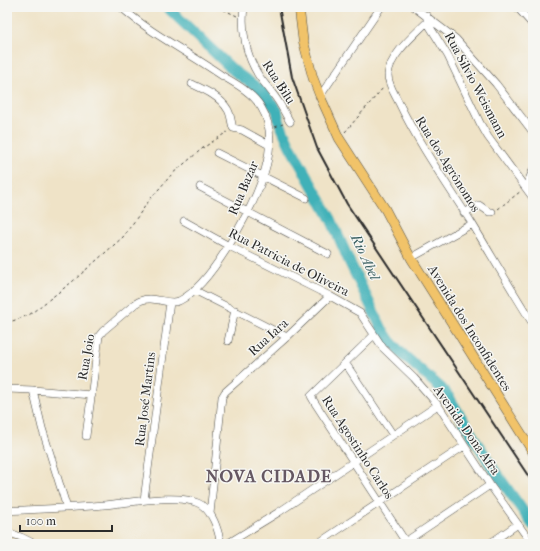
<svg xmlns="http://www.w3.org/2000/svg" width="540" height="551" font-family="'IM FELL French Canon',serif">
<rect width="100%" height="100%" fill="#f6f6f2"/>
<filter id="ink" filterUnits="userSpaceOnUse"><feTurbulence type="fractalNoise" baseFrequency=".025" numOctaves="2"/><feDisplacementMap in="SourceGraphic" scale="8" xChannelSelector="R" yChannelSelector="G"/><feConvolveMatrix kernelMatrix="1 2 1 2 8 2 1 2 1" color-interpolation-filters="sRGB"/></filter>
<filter id="wash" filterUnits="userSpaceOnUse"><feTurbulence type="fractalNoise" baseFrequency=".012" numOctaves="4" result="noise"/><feDisplacementMap in="SourceGraphic" scale="16" xChannelSelector="R" yChannelSelector="G"/><feGaussianBlur stdDeviation="0.9" result="paint"/><feColorMatrix in="noise" values="0 0 0 0 0 0 0 0 0 0 0 0 0 0 0 0 0 1.4 0 .05"/><feComposite in="paint" operator="in"/></filter>
<g filter="url(#wash)">
<rect width="100%" height="100%" fill="#efe3c7"/>
<g fill="none" stroke-linecap="round" stroke-linejoin="round">
<path stroke="#41b1b8" stroke-width="11" d="M167 7 234 71 262 91 277 110 279 121 290 146 331 219 349 261 382 329 390 341 401 353 442 389 448 396 494 470 533 525"/>
</g>
</g>
<g filter="url(#ink)">
<g fill="none" stroke-linecap="round" stroke-linejoin="round">
<defs>
<path id="minor" d="M244 7C241 30 246 56 259 76 266 86 275 95 281 106 284 111 287 117 290 122
M414 7 456 39 496 84 533 132
M517 7 533 25
M427 16V22C414 35 389 56 388 75 388 84 394 93 398 101 419 145 447 184 473 225 493 258 512 291 533 324
M427 22 448 56 480 123 488 137 533 198
M192 84C205 90 221 97 228 110 231 115 231 122 233 128L242 130 269 145
M320 96 381 7
M217 153 306 198
M200 187 328 254
M526 187 533 170
M464 213 473 208 479 205 489 212H492
M184 221 229 246 330 296 360 313 383 348 414 378 438 405 490 485 532 544
M411 258 472 224
M194 290 287 337
M374 335 311 396 315 403 407 544
M228 341 235 310
M346 364 393 435
M7 389 33 390 92 395
M33 390 42 428 67 508
M86 436 98 344 99 336 103 331 135 304C139 301 143 299 149 299 158 298 170 305 179 301 204 289 231 243 244 219 261 188 282 141 261 107 253 93 235 83 221 75 188 52 151 34 121 7
M144 500 170 302
M7 511C40 509 72 508 104 505 128 503 177 493 198 503 213 510 218 530 221 544
M210 514 222 397 225 392 287 337 330 296
M7 532 21 537 35 544
M227 544 279 512 438 405
M317 544 464 446
M402 544 490 485
M489 544 518 524"/>
<path id="major" d="M299 7 303 40 313 78 320 96 339 138 385 209 411 258 533 452"/>
</defs>
<use href="#minor" stroke="#484742" stroke-width="8"/>
<use href="#major" stroke="#484742" stroke-width="10"/>
<path stroke="#484742" stroke-width="1" stroke-dasharray="3 3" stroke-linecap="butt" d="M218 7 237 16
M275 127 283 124
M345 132 383 88
M498 209 521 191
M7 323 29 315 72 282 123 237 151 198 172 174 203 148 227 132"/>
<use href="#minor" stroke="#fff" stroke-width="7"/>
<use href="#major" stroke="#f1c369" stroke-width="9"/>
<path stroke="#2b2b2b" stroke-width="2" d="M279 7 292 77 317 148 347 204 533 483"/>
</g>
</g>
<g text-anchor="middle" dominant-baseline="central" stroke-width="3" stroke-linejoin="round" paint-order="stroke">
<g font-size="13" fill="#2b2b2b" stroke="#f6f6f2">
<text transform="translate(279 82) rotate(57)">Rua Bilu</text>
<text transform="translate(476 85) rotate(62)">Rua Silvio Weismann</text>
<text transform="translate(448 164) rotate(58)">Rua dos Agrônomos</text>
<text transform="translate(243 188) rotate(-67)">Rua Bazar</text>
<text transform="translate(289 262) rotate(27)">Rua Patricia de Oliveira</text>
<text transform="translate(470 328) rotate(58)">Avenida dos Inconfidentes</text>
<text transform="translate(268 337) rotate(-42)">Rua Iara</text>
<text transform="translate(86 357) rotate(-80)">Rua Joio</text>
<text transform="translate(145 399) rotate(-83)">Rua José Martins</text>
<text transform="translate(467 430) rotate(55)">Avenida Dona Afra</text>
<text transform="translate(358 447) rotate(57)">Rua Agostinho Carlos</text>
</g>
<g font-size="14" font-style="italic" fill="#335a5c" stroke="#f6f6f2">
<text transform="translate(365 257) rotate(65)">Rio Abel</text>
</g>
<g font-size="17" font-weight="bold" letter-spacing="1" fill="#655762" stroke="#f6f6f2">
<text x="269" y="476">NOVA CIDADE</text>
</g>
</g>
<rect width="540" height="551" fill="none" stroke="#f6f6f2" stroke-width="24"/>
<path d="M20 525v6h92v-6" fill="none" stroke="#2b2b2b" stroke-width="2"/>
<text x="26" y="525" font-size="12" fill="#2b2b2b" stroke="#f6f6f2" stroke-width="3" paint-order="stroke">100 m</text>
</svg>
